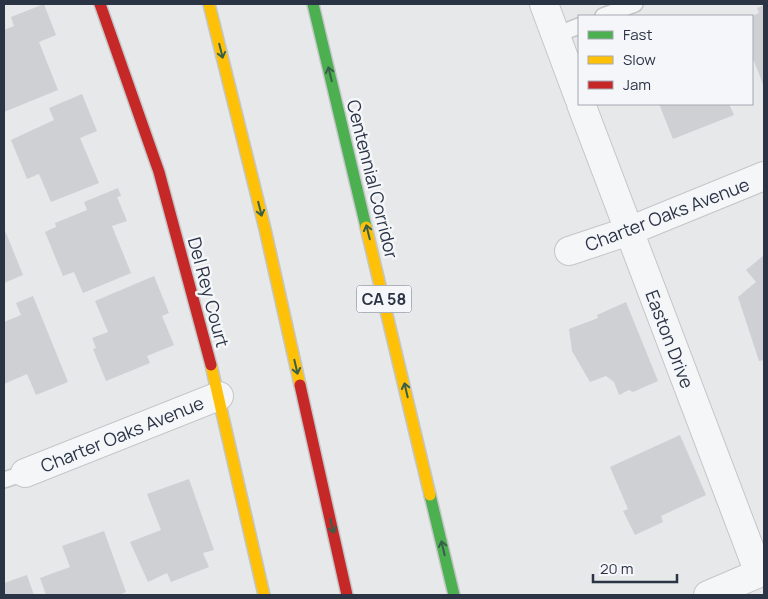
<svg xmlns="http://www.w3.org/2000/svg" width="768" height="599" font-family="Manrope,sans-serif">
<rect width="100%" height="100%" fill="#e6e8ea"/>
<path fill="#ced0d3" d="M44 4 56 35 39 42 58 90 4 112V30L14 26 11 17Z
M764 5V87L752 56V16L759 13 757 8Z
M82 94 97 131 80 138 99 183 51 202 39 174 27 179 11 140 54 120 49 108Z
M659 104H729L734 115 673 139Z
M118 188 121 196 117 197 127 221 112 226 131 273 83 293 74 272 63 276 45 232 56 227 55 223 87 210 84 202Z
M4 228 23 275 4 283Z
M764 255V360L759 361 738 297 756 282 746 270Z
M154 276 169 313 162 316 174 345 147 356 150 363 106 381 93 349 96 348 92 338 108 332 95 301Z
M33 296 68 382 36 395 27 374 4 384V322L21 315 16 303Z
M626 302 658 381 633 392 629 390 619 395 614 382 606 376 590 382 572 351 569 329 598 318 597 315Z
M680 435 706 495 661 516 663 522 635 535 623 511 628 509 610 467Z
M189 479 214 550 203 553 209 567 171 582 167 573 148 582 130 542 161 530 147 494Z
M104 531 126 592 119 595H46L40 578 70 567 62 546Z
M27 575 34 595H4V583Z"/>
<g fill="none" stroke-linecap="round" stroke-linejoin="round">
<defs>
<path id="lane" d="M603 16 635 4
M556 35 579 26
M4 480 25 473"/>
<path id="street" d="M544 4 579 98
M581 104 759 573
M569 251 629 231 764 176
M25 473 219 396
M708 595 764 571"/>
<path id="fast" d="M313 4 366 227
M430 495 454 595"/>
<path id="slow" d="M209 4 265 229 300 385
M366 227 430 495
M211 365 264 595"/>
<path id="jam" d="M100 4 159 172 211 365
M300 385 347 595"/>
</defs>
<use href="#lane" stroke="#c4c6c8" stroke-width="18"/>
<use href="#street" stroke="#c4c6c8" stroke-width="30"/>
<use href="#fast" stroke="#c4c6c8" stroke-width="14"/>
<use href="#slow" stroke="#c4c6c8" stroke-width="14"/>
<use href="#jam" stroke="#c4c6c8" stroke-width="14"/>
<use href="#lane" stroke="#f5f6f7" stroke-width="15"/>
<use href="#street" stroke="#f5f6f7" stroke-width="28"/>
<use href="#fast" stroke="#4caf50" stroke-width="11"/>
<use href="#slow" stroke="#ffc107" stroke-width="11"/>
<use href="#jam" stroke="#c62828" stroke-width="11"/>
</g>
<defs><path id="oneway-shaft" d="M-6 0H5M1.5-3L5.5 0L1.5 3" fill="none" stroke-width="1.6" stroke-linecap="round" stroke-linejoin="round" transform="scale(1.25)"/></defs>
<g stroke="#375f49">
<use href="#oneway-shaft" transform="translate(221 51) rotate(76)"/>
<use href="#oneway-shaft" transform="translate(330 74) rotate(-104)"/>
<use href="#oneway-shaft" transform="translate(260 209) rotate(76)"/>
<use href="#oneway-shaft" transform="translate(368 232) rotate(-104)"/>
<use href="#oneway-shaft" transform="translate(296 367) rotate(77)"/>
<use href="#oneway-shaft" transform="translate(406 390) rotate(-103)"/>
<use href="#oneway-shaft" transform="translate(332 526) rotate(77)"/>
<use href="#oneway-shaft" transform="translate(443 548) rotate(-103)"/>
</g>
<g text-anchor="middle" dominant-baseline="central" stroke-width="5" stroke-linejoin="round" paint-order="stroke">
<rect fill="#f4f6f9" stroke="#676e7b" stroke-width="1" x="356.5" y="285.5" width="55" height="27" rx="4"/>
<g font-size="16" font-weight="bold" fill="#2b3445">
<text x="384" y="299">CA 58</text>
</g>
<g font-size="18" fill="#2b3445" stroke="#f4f6f9">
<text transform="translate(373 179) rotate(76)">Centennial Corridor</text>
<text transform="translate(667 214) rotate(-21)">Charter Oaks Avenue</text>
<text transform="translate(209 292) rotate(75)">Del Rey Court</text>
<text transform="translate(670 339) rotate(69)">Easton Drive</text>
<text transform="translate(122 434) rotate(-22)">Charter Oaks Avenue</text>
</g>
</g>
<rect width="768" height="599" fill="none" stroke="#2b3445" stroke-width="10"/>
<rect x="578" y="15" width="175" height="90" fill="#f4f6f9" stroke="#a4a8b1"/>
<rect x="588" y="31" width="25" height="8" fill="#4caf50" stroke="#a4a8b1"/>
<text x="623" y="40" font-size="15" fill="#2b3445">Fast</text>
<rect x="588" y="56" width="25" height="8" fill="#ffc107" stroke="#a4a8b1"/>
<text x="623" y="65" font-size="15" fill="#2b3445">Slow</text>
<rect x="588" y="81" width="25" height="8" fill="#c62828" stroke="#a4a8b1"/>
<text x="623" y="90" font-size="15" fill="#2b3445">Jam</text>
<path d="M593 574v8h84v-8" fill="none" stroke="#2b3445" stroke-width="2.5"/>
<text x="600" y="574" font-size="15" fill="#2b3445" stroke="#f4f6f9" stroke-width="4" paint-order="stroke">20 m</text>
</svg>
